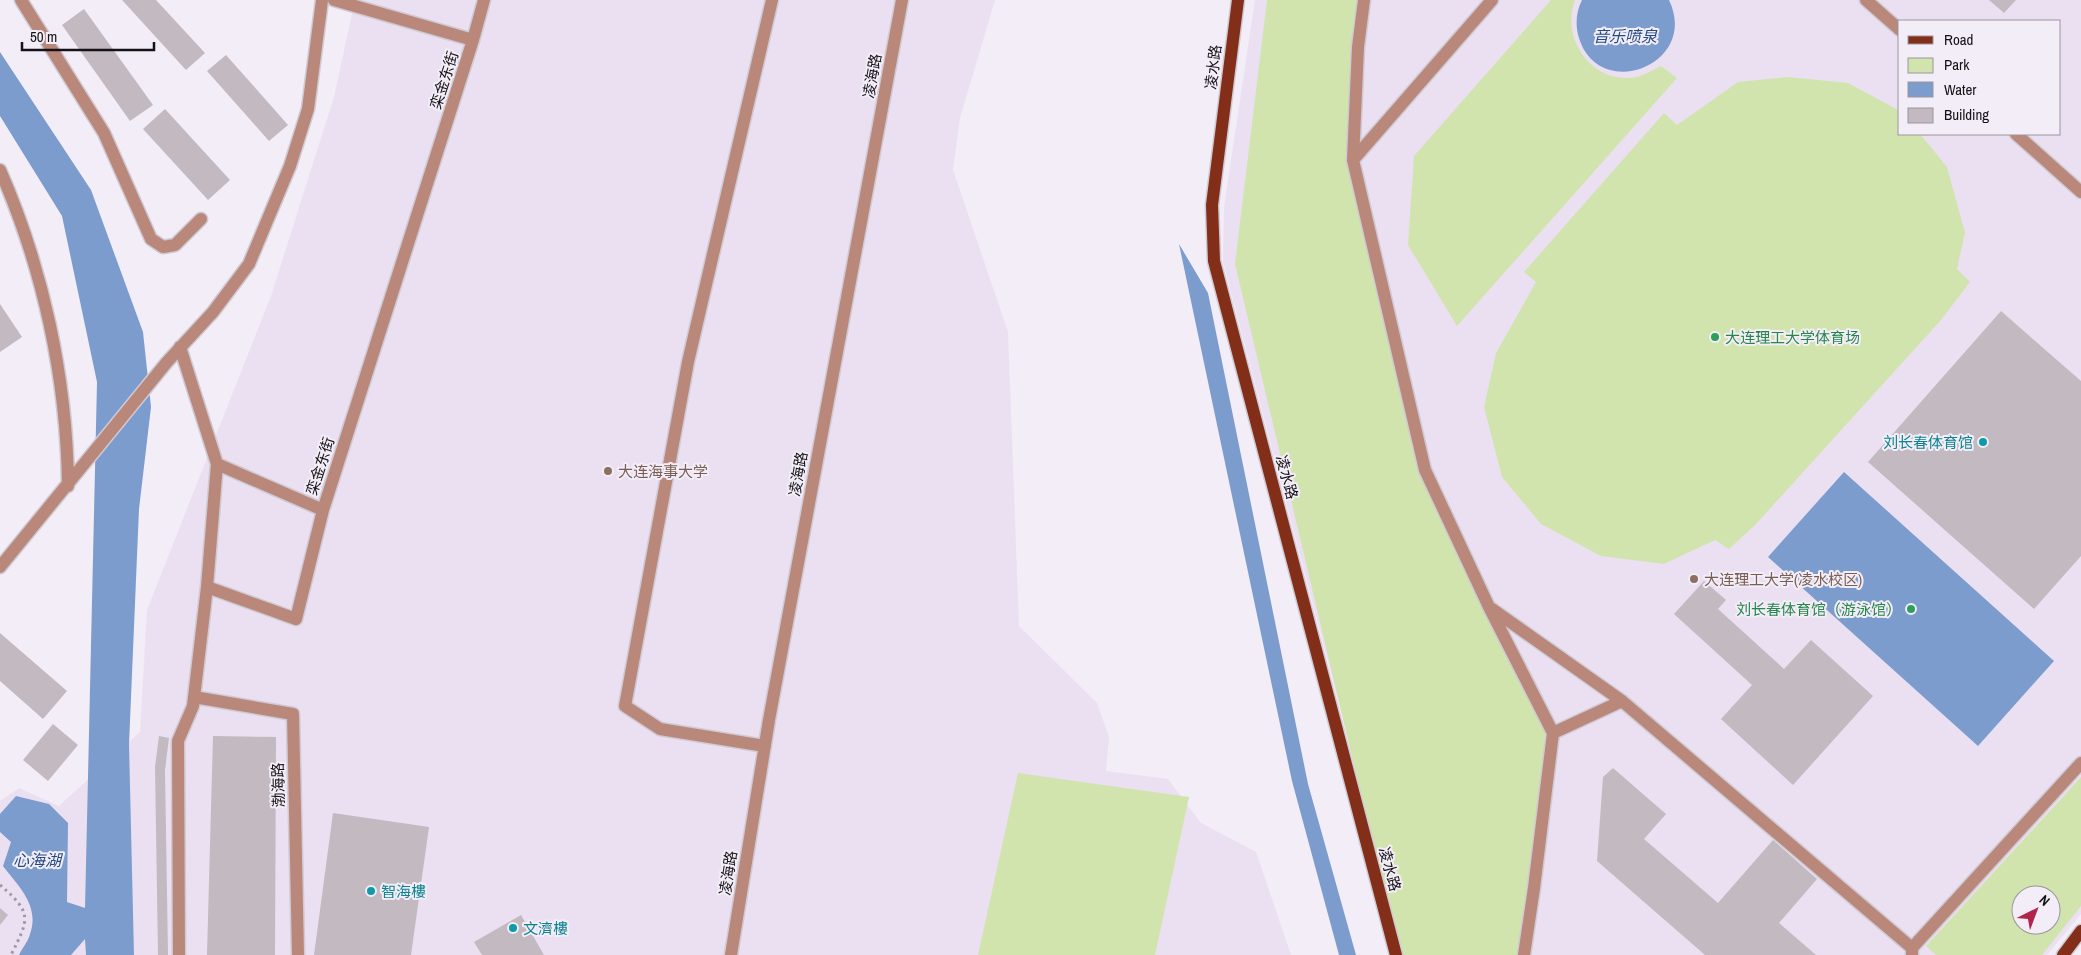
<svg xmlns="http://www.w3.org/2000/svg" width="2081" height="955" font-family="'Archivo Narrow','Noto Sans SC',sans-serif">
<rect width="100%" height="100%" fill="#f3edf7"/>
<path fill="#eae0f1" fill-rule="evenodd" d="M355 0H995L960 118 953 170 1008 332 1019 626 1097 703 1109 737 1106 771 1168 779 1201 823 1256 852 1291 955H0V801L19 788 59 806 140 732 147 610 271 296 334 97Z
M1255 0H2081V914L2047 955H1405L1223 262 1224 207ZM1900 21H2060V134H1900ZM2021 895H2051V925H2021Z"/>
<path fill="#d1e4ad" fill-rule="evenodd" d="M1267 0H1365L1353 160 1425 470 1553 733 1522 955H1399L1235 264Z
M1551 0H1575C1560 39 1592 85 1636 77 1645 75 1653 70 1661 66L1677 78 1457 326 1408 245 1414 156Z
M1788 77 1848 83 1900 111V134H1920L1947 167 1965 233 1957 269 1970 282 1941 320 1755 525 1729 549 1715 540 1664 564 1601 556 1541 524 1502 477 1484 407 1496 353 1536 282 1524 272 1664 113 1677 125 1738 82Z
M1018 773 1189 797 1155 955H978Z
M2081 777V906L2042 955H1936L1926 946ZM2021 895H2051V925H2021Z"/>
<path fill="#7c9cce" d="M1582 0H1669C1700 65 1599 103 1579 38 1575 25 1576 12 1582 0Z
M0 52 91 190 143 332 151 407 139 509 129 744 134 955H86L85 939 71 955H19C22 948 28 942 30 934 40 906 19 887 3 866L11 842 0 832V814L16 796 49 804 68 823 67 902 85 908 97 382 62 216 0 116Z
M1179 244 1208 293 1308 784 1356 955H1339L1292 781Z
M1844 472 2054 661 1978 746 1768 557Z"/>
<path fill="#c2b9c1" d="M122 0H156L205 53 186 70Z
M1989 0H2016L2004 13Z
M84 9 153 105 130 121 62 25Z
M226 55 288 125 269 141 207 71Z
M165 109 230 180 208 200 143 129Z
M0 304 22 337 0 352Z
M2001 311 2081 381V556L2034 609 1868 462Z
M1704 581 1726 600 1718 609 1784 669 1811 640 1873 696 1793 785 1721 719 1752 685 1674 614Z
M0 633 67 691 43 719 0 681Z
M53 724 78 745 48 781 23 760Z
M159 736 169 738 165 770 168 955H158L155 767Z
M213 736 276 737 275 955H207Z
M1613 768 1666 814 1644 839 1718 903 1773 840 1817 879 1779 923 1816 955H1705L1597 861 1603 777Z
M333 813 429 827 411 955H314Z
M0 908 8 915 0 925Z
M521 915 544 955H482L474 942Z"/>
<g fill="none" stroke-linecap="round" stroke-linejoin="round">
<defs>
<path id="minor" d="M21 0 104 133 151 239 163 247 175 245 201 219
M334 0 473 40
M1492 0 1353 160 1425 470 1489 607 1553 733 1534 888 1524 955
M1866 0 1900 30
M2016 134 2081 192
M1353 160 1358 47 1364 0
M0 170C43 268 67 379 68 486
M180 347 217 464 207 587 296 619 323 510 473 40 484 0
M217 464 323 510
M0 567 167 362 213 312 249 264 290 166 308 109 322 0
M1492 609 1622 701
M194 697 293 714 298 955
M1553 733 1622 701 1912 948
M765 746 660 729 625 706 688 362 772 0
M179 955 178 741 193 706 207 587
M731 955 769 720 902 0
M1912 955V948L2081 763"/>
<path id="major" d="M1238 0 1212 205 1214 261 1396 955
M2063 955 2081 931"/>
</defs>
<use href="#minor" stroke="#cfcad3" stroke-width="15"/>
<use href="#major" stroke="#cfcad3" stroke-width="15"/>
<path stroke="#9e99a1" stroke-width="3" stroke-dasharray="2.5 4" stroke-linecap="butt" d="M0 885C33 913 29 919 11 955"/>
<use href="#minor" stroke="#b9887b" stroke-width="12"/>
<use href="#major" stroke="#822e19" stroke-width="12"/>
</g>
<g fill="#2e9e5b" stroke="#f3edf7" stroke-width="2">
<circle cx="1715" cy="337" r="5"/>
<circle cx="1911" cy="609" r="5"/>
</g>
<g fill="#0f9aa8" stroke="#f3edf7" stroke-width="2">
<circle cx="1983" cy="442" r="5"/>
<circle cx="371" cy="891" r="5"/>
<circle cx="513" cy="928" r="5"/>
</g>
<g fill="#8d6e63" stroke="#f3edf7" stroke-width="2">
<circle cx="608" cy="471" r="5"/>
<circle cx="1694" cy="579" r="5"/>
</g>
<g text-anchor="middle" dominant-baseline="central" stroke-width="4" stroke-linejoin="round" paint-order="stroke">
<g font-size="15" fill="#151317" stroke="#f3edf7">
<text transform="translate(1213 67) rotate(-83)">凌水路</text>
<text transform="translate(872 76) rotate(-80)">凌海路</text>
<text transform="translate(444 80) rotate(-72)">栾金东街</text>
<text transform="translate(320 466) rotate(-72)">栾金东街</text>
<text transform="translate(798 474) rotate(-80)">凌海路</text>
<text transform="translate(1287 477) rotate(75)">凌水路</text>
<text transform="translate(278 785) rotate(-91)">渤海路</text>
<text transform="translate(1390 869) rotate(75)">凌水路</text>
<text transform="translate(728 873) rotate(-81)">凌海路</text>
</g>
<g font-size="15" fill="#27864d" stroke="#f3edf7" text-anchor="start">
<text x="1725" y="337">大连理工大学体育场</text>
<text x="1901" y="609" text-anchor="end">刘长春体育馆（游泳馆）</text>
</g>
<g font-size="15" fill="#0d838f" stroke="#f3edf7" text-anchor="start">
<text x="1973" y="442" text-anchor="end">刘长春体育馆</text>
<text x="381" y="891">智海樓</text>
<text x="523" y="928">文濟樓</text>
</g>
<g font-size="15" fill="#785e54" stroke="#f3edf7" text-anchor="start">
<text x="618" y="471">大连海事大学</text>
<text x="1704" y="579">大连理工大学(凌水校区)</text>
</g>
<g font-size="16" font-style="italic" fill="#234a88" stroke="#f3edf7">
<text x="1625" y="36">音乐喷泉</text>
<text x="37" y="860">心海湖</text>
</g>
</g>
<rect x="1898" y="20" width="162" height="115" fill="#f3edf7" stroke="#9a969d"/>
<rect x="1908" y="36" width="25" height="8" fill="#822e19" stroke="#9a969d"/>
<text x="1944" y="45" font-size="15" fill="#151317">Road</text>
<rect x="1908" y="58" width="25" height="15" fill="#d1e4ad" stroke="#9a969d"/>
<text x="1944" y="70" font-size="15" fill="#151317">Park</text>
<rect x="1908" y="82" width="25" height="15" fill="#7c9cce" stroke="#9a969d"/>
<text x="1944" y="95" font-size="15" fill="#151317">Water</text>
<rect x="1908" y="108" width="25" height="15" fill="#c2b9c1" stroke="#9a969d"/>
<text x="1944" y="120" font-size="15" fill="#151317">Building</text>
<g transform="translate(2036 910) rotate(42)"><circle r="24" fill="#f3edf7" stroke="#9a969d"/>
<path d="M0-4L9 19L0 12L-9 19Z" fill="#b42349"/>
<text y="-8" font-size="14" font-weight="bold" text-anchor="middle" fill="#151317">N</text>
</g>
<path d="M22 42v8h132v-8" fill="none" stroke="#151317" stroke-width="2.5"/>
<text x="30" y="42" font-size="15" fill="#151317" stroke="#f3edf7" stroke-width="4" paint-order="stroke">50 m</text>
</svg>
